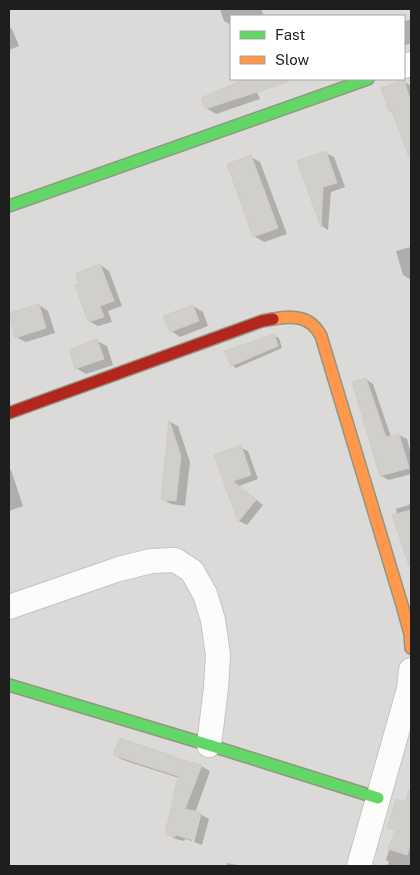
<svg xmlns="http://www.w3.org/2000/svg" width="420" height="875" font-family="'Public Sans',sans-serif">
<rect width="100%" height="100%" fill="#edebe7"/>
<path fill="#dcdad8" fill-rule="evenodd" d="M9 9H411V866H9ZM231 16H404V79H231Z"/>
<path fill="#0003" d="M220 9H261L264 16H231V25L224 21Z
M411 19V43L404 46V22Z
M9 27 12 29 19 46 9 50Z
M403 81 411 86V159L395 114 391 111Z
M254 86 260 99 216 114 206 108Z
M326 153 334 157 345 187 331 192 328 230 322 226 299 162Z
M251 157 260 162 287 234 264 242 254 236Z
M411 247V280L403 275 396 251Z
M100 265 109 271 122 306 108 311 112 322 98 326 89 321 81 284Z
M39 305 48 311 55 333 26 342 16 337Z
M193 306 203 312 208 326 180 337 171 331Z
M274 336 279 338 282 348 236 368 232 365Z
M97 341 107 346 113 365 86 374 76 368Z
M366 379 373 384 391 437 399 435 407 439 411 455V474L389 480 381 476Z
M170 422 178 426 190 462 185 506 171 504 162 499Z
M240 447 248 451 258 479 239 486 263 505 247 525 239 521 216 455Z
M9 469 11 470 23 506 9 511Z
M411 504V546L401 540 396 509Z
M120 739 173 757 180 760 201 766 210 771 195 813 200 814 209 819 202 845 194 842 201 815H198L192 841 185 839 184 841 176 839 167 834 179 778 123 760 114 755Z
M392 841 411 848V866H387L389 862 386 860Z
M227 863 242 866H227Z"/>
<path fill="#d1cfcc" stroke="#d0cdc9" d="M245 79H287L288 82 205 109 201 98Z
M404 80 411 103V157H409L392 111 389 112 381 88Z
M326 151 337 183 323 187 321 227 297 161Z
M251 155 278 228 253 237 227 164Z
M100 264 114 301 100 306 104 317 88 322 75 285 79 284 76 273Z
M39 304 46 328 15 338 9 313Z
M193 305 199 321 170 332 163 316Z
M274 334 278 346 231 366 224 351Z
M97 339 104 359 75 369 69 350Z
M366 378 386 437 399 434 409 468 380 476 352 382Z
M169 420 181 456 176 501 161 500Z
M241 445 251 475 233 481 256 500 238 522 214 455Z
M411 510V565L409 566 392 515Z
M119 738 174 756 173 757 202 765 185 809 200 812 193 840 176 835 175 837 165 834 178 776 113 755Z
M409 790 411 791V843L407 855 388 849 395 830 387 828 396 799 405 802Z"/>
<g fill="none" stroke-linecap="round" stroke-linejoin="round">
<defs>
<path id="street" d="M404 66 411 64
M9 607 119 569 151 561 175 560 192 571 205 594 213 620 218 655 216 688 209 745
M359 866 409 689 411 670"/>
<path id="fast" d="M9 206 368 79
M9 685 209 745 378 798"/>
<path id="slow" d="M273 319C293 315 311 316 321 336L402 605 410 634 411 648"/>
<path id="jam" d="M9 413 262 321 273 319"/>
</defs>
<use href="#street" stroke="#c5c4c3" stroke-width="26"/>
<use href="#fast" stroke="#939680" stroke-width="14"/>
<use href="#slow" stroke="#939680" stroke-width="14"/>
<use href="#jam" stroke="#939680" stroke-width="14"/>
<use href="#street" stroke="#fcfcfb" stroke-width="24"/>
<use href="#fast" stroke="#63d668" stroke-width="11"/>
<use href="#slow" stroke="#ff974d" stroke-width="11"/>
<use href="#jam" stroke="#b3261e" stroke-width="11"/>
</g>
<rect width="420" height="875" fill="none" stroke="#1e1e1e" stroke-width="20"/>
<rect x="230" y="15" width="175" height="65" fill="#ffffff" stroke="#a5a5a5"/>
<rect x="240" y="31" width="25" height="8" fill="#63d668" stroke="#a5a5a5"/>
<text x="275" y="40" font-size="15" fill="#1e1e1e">Fast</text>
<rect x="240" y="56" width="25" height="8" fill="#ff974d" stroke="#a5a5a5"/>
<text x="275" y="65" font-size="15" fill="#1e1e1e">Slow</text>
</svg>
